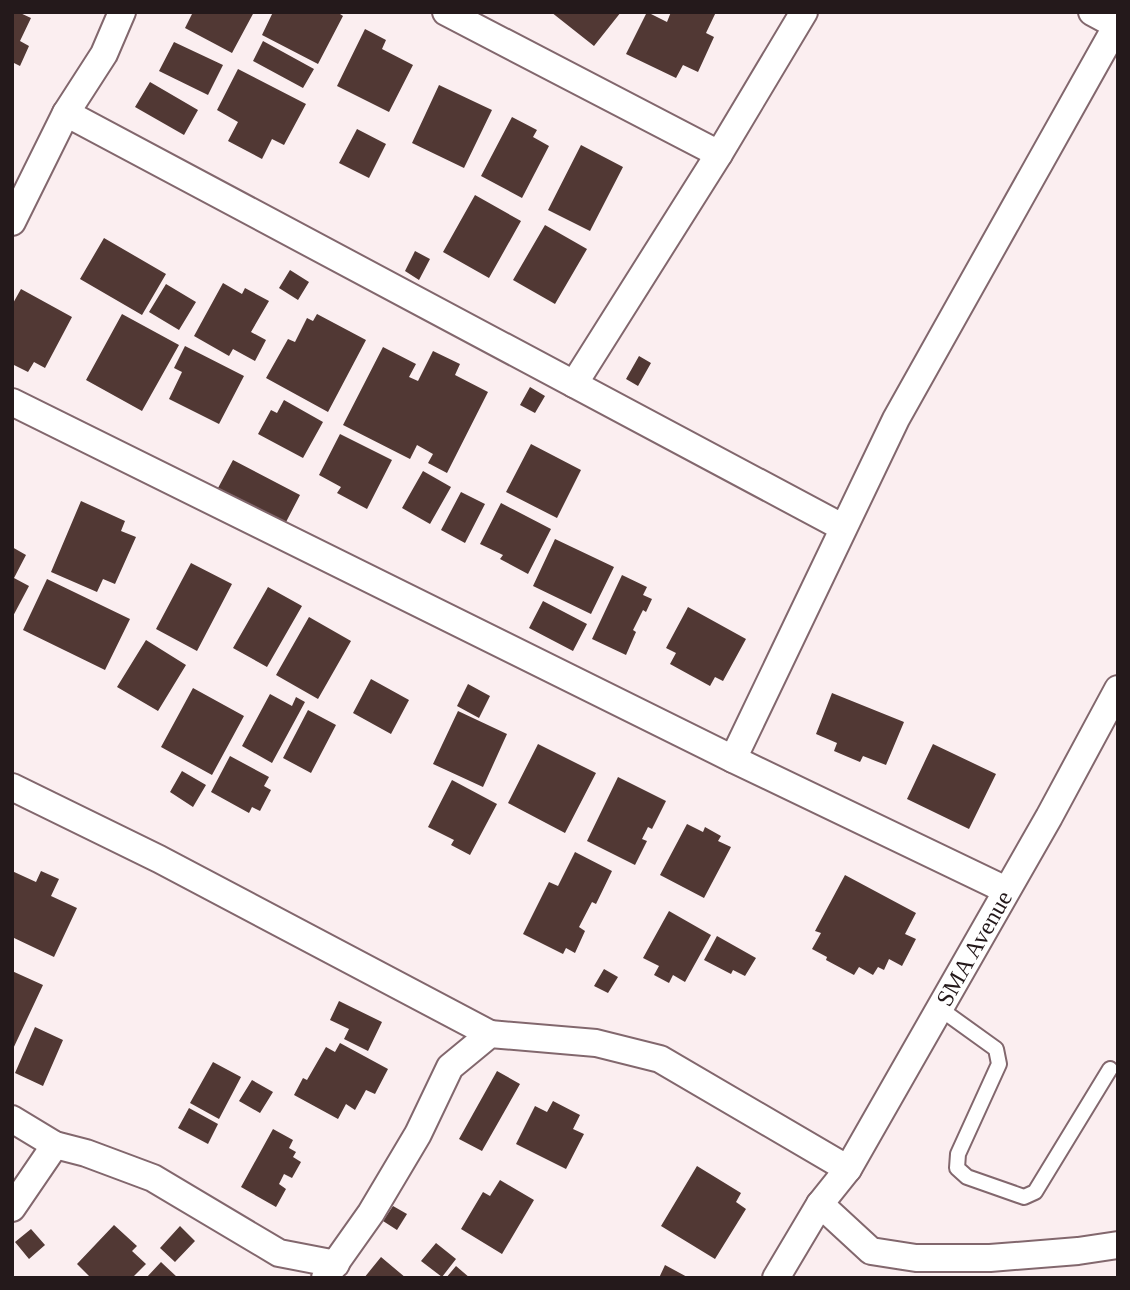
<svg xmlns="http://www.w3.org/2000/svg" width="1130" height="1290" font-family="'Times New Roman',serif">
<rect width="100%" height="100%" fill="#fbeef0"/>
<path fill="#513834" d="M12 12H18L31 18 20 41 29 46 20 66 12 62Z
M193 12H254L232 53 185 28Z
M273 12H337L343 16 318 64 262 35Z
M551 12H621L594 46Z
M647 12 667 22 671 12H716L706 33 714 37 698 72 683 65 676 78 626 54Z
M365 29 386 40 382 49 413 65 389 112 337 86Z
M263 41 314 69 303 88 253 61Z
M174 42 223 65 208 95 159 71Z
M238 69 306 104 284 145 272 139 262 159 228 141 238 122 217 110Z
M150 82 198 110 184 135 135 107Z
M439 85 492 110 464 168 412 143Z
M512 117 537 130 533 137 549 146 522 198 481 176Z
M357 129 386 144 369 178 339 163Z
M581 145 623 167 590 231 548 210Z
M475 195 521 221 489 278 443 252Z
M545 225 587 249 555 304 513 280Z
M104 238 166 274 142 315 80 279Z
M415 251 430 259 419 280 405 271Z
M290 270 309 282 298 300 279 288Z
M223 283 242 294 245 288 269 301 251 332 266 340 255 361 233 349 229 356 194 336Z
M166 284 196 302 179 330 149 312Z
M21 289 72 317 45 368 34 362 28 372 12 364V305Z
M122 314 179 345 142 411 86 380Z
M317 314 366 340 328 412 266 378 288 339 295 342 307 318 313 321Z
M185 346 244 376 219 424 169 399 182 372 174 368Z
M383 347 416 364 409 377 418 381 433 351 460 364 455 375 488 392 447 473 428 463 433 454 417 445 410 459 343 425Z
M639 356 651 363 638 386 626 379Z
M530 387 545 396 535 413 520 405Z
M284 400 323 422 303 458 258 434 271 410 277 413Z
M340 434 392 460 367 509 337 493 341 487 319 475Z
M531 444 581 470 557 518 506 492Z
M233 460 300 495 285 524 218 488Z
M423 471 451 487 430 524 402 508Z
M461 492 485 504 465 543 441 530Z
M81 501 125 521 121 531 136 537 115 584 103 579 97 592 51 572Z
M501 503 551 529 528 574 500 559 503 555 480 544Z
M555 539 614 567 591 614 533 586Z
M12 547 26 555 14 578 29 586 12 618Z
M191 563 232 584 197 651 156 629Z
M622 575 647 587 643 595 652 599 646 612 643 610 633 630 636 632 626 655 592 639Z
M47 579 130 619 105 670 23 630Z
M268 587 302 606 267 667 233 648Z
M543 601 587 624 573 651 529 628Z
M688 607 746 639 723 681 715 677 710 686 670 664 676 653 666 648Z
M309 617 351 641 318 699 276 675Z
M146 640 186 665 158 711 117 687Z
M371 679 409 700 391 734 353 713Z
M468 684 490 696 479 718 457 706Z
M193 688 244 716 212 775 161 747Z
M832 693 904 722 886 765 863 756 860 762 834 751 837 743 816 734Z
M270 694 292 706 296 697 305 702 272 763 242 746Z
M308 710 336 725 311 773 283 758Z
M458 711 507 734 483 787 433 764Z
M538 744 596 773 565 833 508 803Z
M933 744 996 774 969 829 907 799Z
M230 756 269 777 264 786 271 790 260 811 252 807 249 813 211 792Z
M182 771 206 785 193 807 170 792Z
M618 777 666 801 652 829 648 827 642 839 647 841 635 865 587 841Z
M452 780 497 804 470 855 451 845 454 840 428 827Z
M687 824 703 832 705 827 721 836 718 841 731 847 704 898 660 875Z
M575 852 612 871 596 904 592 902 579 927 585 931 575 953 566 948 563 954 523 934 549 882 558 886Z
M12 871 36 882 41 871 59 879 51 896 77 908 54 957 12 937Z
M845 875 916 913 905 934 916 939 902 966 889 959 884 970 878 967 873 975 859 967 854 975 826 960 827 957 812 949 821 933 815 931Z
M669 911 711 935 685 982 673 975 669 983 654 975 659 966 643 958Z
M717 936 756 958 745 976 733 970 731 974 704 960Z
M604 969 618 977 608 993 594 986Z
M12 971 43 985 12 1051Z
M339 1001 382 1022 368 1051 344 1039 349 1029 330 1020Z
M35 1027 63 1040 43 1086 15 1073Z
M340 1043 388 1069 375 1094 366 1090 355 1110 346 1104 338 1119 294 1095 303 1078 307 1080 326 1047 335 1052Z
M213 1062 241 1077 219 1119 190 1103Z
M497 1071 520 1084 482 1151 459 1139Z
M252 1080 273 1092 260 1113 239 1101Z
M553 1101 580 1115 573 1129 584 1134 566 1169 516 1144 535 1106 547 1112Z
M189 1108 218 1124 208 1144 178 1128Z
M273 1129 293 1140 289 1148 296 1152 293 1157 301 1162 292 1178 284 1174 279 1184 286 1189 276 1207 241 1187Z
M697 1166 741 1193 736 1202 746 1209 715 1259 661 1226Z
M500 1180 534 1200 502 1254 461 1229 483 1192 490 1196Z
M393 1206 407 1214 397 1230 383 1221Z
M114 1225 137 1246 132 1251 146 1264 132 1278H91L77 1264Z
M180 1226 195 1241 175 1262 160 1248Z
M31 1229 45 1245 29 1259 15 1242Z
M436 1243 456 1259 442 1277 421 1261Z
M381 1257 406 1278H364Z
M161 1262 178 1278H146Z
M665 1265 689 1278H659Z
M456 1266 470 1278H446Z"/>
<g fill="none" stroke-linecap="round" stroke-linejoin="round">
<defs>
<path id="service" d="M939 1008 996 1049 999 1064 958 1154 957 1168 967 1177 1024 1197 1035 1192 1110 1069"/>
<g id="minor">
<path d="M446 12 719 154"/>
<path d="M1092 12 1118 26"/>
<path d="M66 113 842 527"/>
<path d="M12 222 66 113 104 54 122 12"/>
<path d="M574 384 719 154 804 12"/>
<path d="M12 402 733 759 1006 890"/>
<path d="M733 759 896 419 1117 25"/>
<path d="M12 787 159 859 490 1034"/>
<path d="M12 1119 55 1145 86 1153 153 1178 279 1253 336 1264"/>
<path d="M820 1204 871 1251 916 1258H990L1078 1251 1118 1245"/>
<path d="M12 1208 55 1145"/>
<path d="M325 1278 371 1213 418 1134 450 1067 490 1034 596 1043 660 1059 848 1169"/>
<path id="s1" d="M776 1278 820 1204 848 1169 1049 817 1118 689"/>
</g>
</defs>
<use href="#service" stroke="#82676d" stroke-width="18"/>
<use href="#minor" stroke="#82676d" stroke-width="30"/>
<use href="#service" stroke="#fff" stroke-width="14"/>
<use href="#minor" stroke="#fff" stroke-width="26"/>
</g>
<g text-anchor="middle" dominant-baseline="central" stroke-width="7" stroke-linejoin="round" paint-order="stroke">
<g font-size="24" fill="#24191b" stroke="#fbeef0">
<text stroke="none"><textPath href="#s1" startOffset="385">SMA Avenue</textPath></text>
</g>
</g>
<rect width="1130" height="1290" fill="none" stroke="#24191b" stroke-width="28"/>
</svg>
